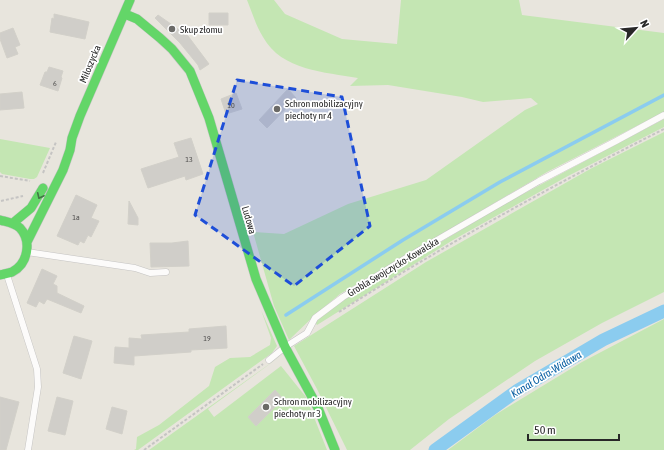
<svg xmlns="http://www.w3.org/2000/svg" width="664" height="450" font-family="'Asap Condensed',sans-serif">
<rect width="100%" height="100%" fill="#e8e5dd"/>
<path fill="#c4e6b3" d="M247 0H274L285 14 342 39 397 44 401 0H519L522 15 664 33V112L547 172 340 294 315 315 289 340 274 306 253 232 284 234 348 204 426 180 525 110 538 104 531 98 483 102 462 97 388 85 350 86 358 78C325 72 282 71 263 37 256 26 252 12 247 0Z
M664 119V127L568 176 453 240 317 325 315 322 344 300 506 203Z
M664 132V292L602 323 535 361 449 419 410 450H347L317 389 294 346 426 262 592 168Z
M0 139 50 148 37 177 34 179H30L2 174 0 172Z
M261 310 277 346 272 353 138 450H134L136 449 137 437 159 425 209 386 215 367 230 358 250 357 270 345 271 338Z
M664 319V450H448L495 415 582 362Z
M282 355 208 409 214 417 281 366 306 397 327 450H149Z"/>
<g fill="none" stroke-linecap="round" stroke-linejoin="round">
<path stroke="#8bccef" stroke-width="3.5" d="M286 315 403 240 500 182 664 95"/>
<path stroke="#8bccef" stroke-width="13" d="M435 450 518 390 603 340 664 311"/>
</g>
<path fill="#d0cec9" stroke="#d2d0c9" d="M209 13H228V25H209Z
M54 14 89 22 85 39 50 32 52 18 54 19Z
M158 15 188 36 209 64 200 70 198 65 180 43 155 18Z
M13 28 20 45 15 47 18 54 7 58 0 39V33Z
M49 67 63 71 61 77 62 78 58 91 40 85 45 72H47Z
M288 89 296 98 267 128 259 120Z
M22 92 24 108 0 110V94Z
M236 93 242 109 226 114 221 99Z
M191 138 203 174 186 180 185 176 148 188 141 169 179 157 174 143Z
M76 195 97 205 91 218 99 221 91 237 88 235 84 243 80 241 78 245 57 236Z
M129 201 138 218V225L128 224Z
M188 241 189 266 151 267 150 243H172Z
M42 269 57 276 53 284 57 286V293L84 306 81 313 47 299 44 304 39 301 36 307 27 303Z
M226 326 227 348 191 350V352L134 356V365L114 363 115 347 129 348V338L142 339 141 335 189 332V329Z
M74 336 92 341 81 379 63 373Z
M275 390 283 399 256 426 248 417Z
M0 397 19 402 6 450H0Z
M57 397 73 401 65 435 48 431Z
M112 407 127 411 122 434 106 429Z"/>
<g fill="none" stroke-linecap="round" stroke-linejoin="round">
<defs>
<path id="lane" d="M27 252 135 268 150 273 166 272
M7 275 37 369 38 387 28 450
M269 360 285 347 307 333 315 318 343 297 406 258 539 181 616 141 664 115"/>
<path id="fast" d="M125 14 137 19 160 38 172 49 190 71 209 118 256 279 285 347 318 408 335 450
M0 220C7 222 15 223 20 228 32 241 28 264 12 272 9 273 4 274 0 275
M13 223 31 208 43 188
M27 242 63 170 70 150 72 138 80 116 130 0"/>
</defs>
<use href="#lane" stroke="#c5c4c3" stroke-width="7"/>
<use href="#fast" stroke="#c5c4c3" stroke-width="10"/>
<path stroke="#c5c4c3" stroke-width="2" stroke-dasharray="3 2" stroke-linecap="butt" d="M43 173 56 142
M0 176 30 181
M1 201 23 196
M339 312C444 245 553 185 664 129
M144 450 263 364"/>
<use href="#lane" stroke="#fcfbfa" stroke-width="6"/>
<use href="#fast" stroke="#63d668" stroke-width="9"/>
</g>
<defs><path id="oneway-chevron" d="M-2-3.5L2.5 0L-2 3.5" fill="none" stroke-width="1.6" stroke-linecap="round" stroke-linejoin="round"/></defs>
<use stroke="#437645" href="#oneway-chevron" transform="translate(40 196) rotate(115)"/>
<path fill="#1d4ed8" fill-opacity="0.2" stroke="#1d4ed8" stroke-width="3" stroke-dasharray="8 5" stroke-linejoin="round" d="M237 80 342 97 370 226 294 286 195 215Z"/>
<g fill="#6b6a67" stroke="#fff" stroke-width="1.5">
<circle cx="172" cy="29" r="4"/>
<circle cx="277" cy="109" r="4"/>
<circle cx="266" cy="407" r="4"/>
</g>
<g text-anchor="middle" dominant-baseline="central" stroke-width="3.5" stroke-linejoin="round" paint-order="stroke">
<g font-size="8" fill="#535251">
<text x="55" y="83">6</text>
<text x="231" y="105">10</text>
<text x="189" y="159">13</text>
<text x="76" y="217">1a</text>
<text x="207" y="338">19</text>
</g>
<g font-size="10" fill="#282828" stroke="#fff" text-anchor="start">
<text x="180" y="29">Skup złomu</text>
<text x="285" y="103">Schron mobilizacyjny<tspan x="285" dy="12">piechoty nr 4</tspan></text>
<text x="274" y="401">Schron mobilizacyjny<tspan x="274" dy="12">piechoty nr 3</tspan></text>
</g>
<g font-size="10" fill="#282828" stroke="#fff">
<text transform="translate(90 64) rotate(-67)">Miłoszycka</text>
<text transform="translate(249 220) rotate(74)">Ludowa</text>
<text transform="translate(393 267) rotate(-31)">Grobla Swojczycko-Kowalska</text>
</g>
<g font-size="11" font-style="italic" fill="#045ca1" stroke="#fff">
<text transform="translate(546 374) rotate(-31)">Kanał Odra-Widawa</text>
</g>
</g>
<g transform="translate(636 28) rotate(63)" stroke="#ffffff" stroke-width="3" paint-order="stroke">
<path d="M0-3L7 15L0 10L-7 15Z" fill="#282828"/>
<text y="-6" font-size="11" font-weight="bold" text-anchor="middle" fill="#282828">N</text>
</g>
<path d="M528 434v6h91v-6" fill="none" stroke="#282828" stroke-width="2"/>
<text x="534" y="434" font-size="12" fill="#282828" stroke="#ffffff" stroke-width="3" paint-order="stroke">50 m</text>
</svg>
